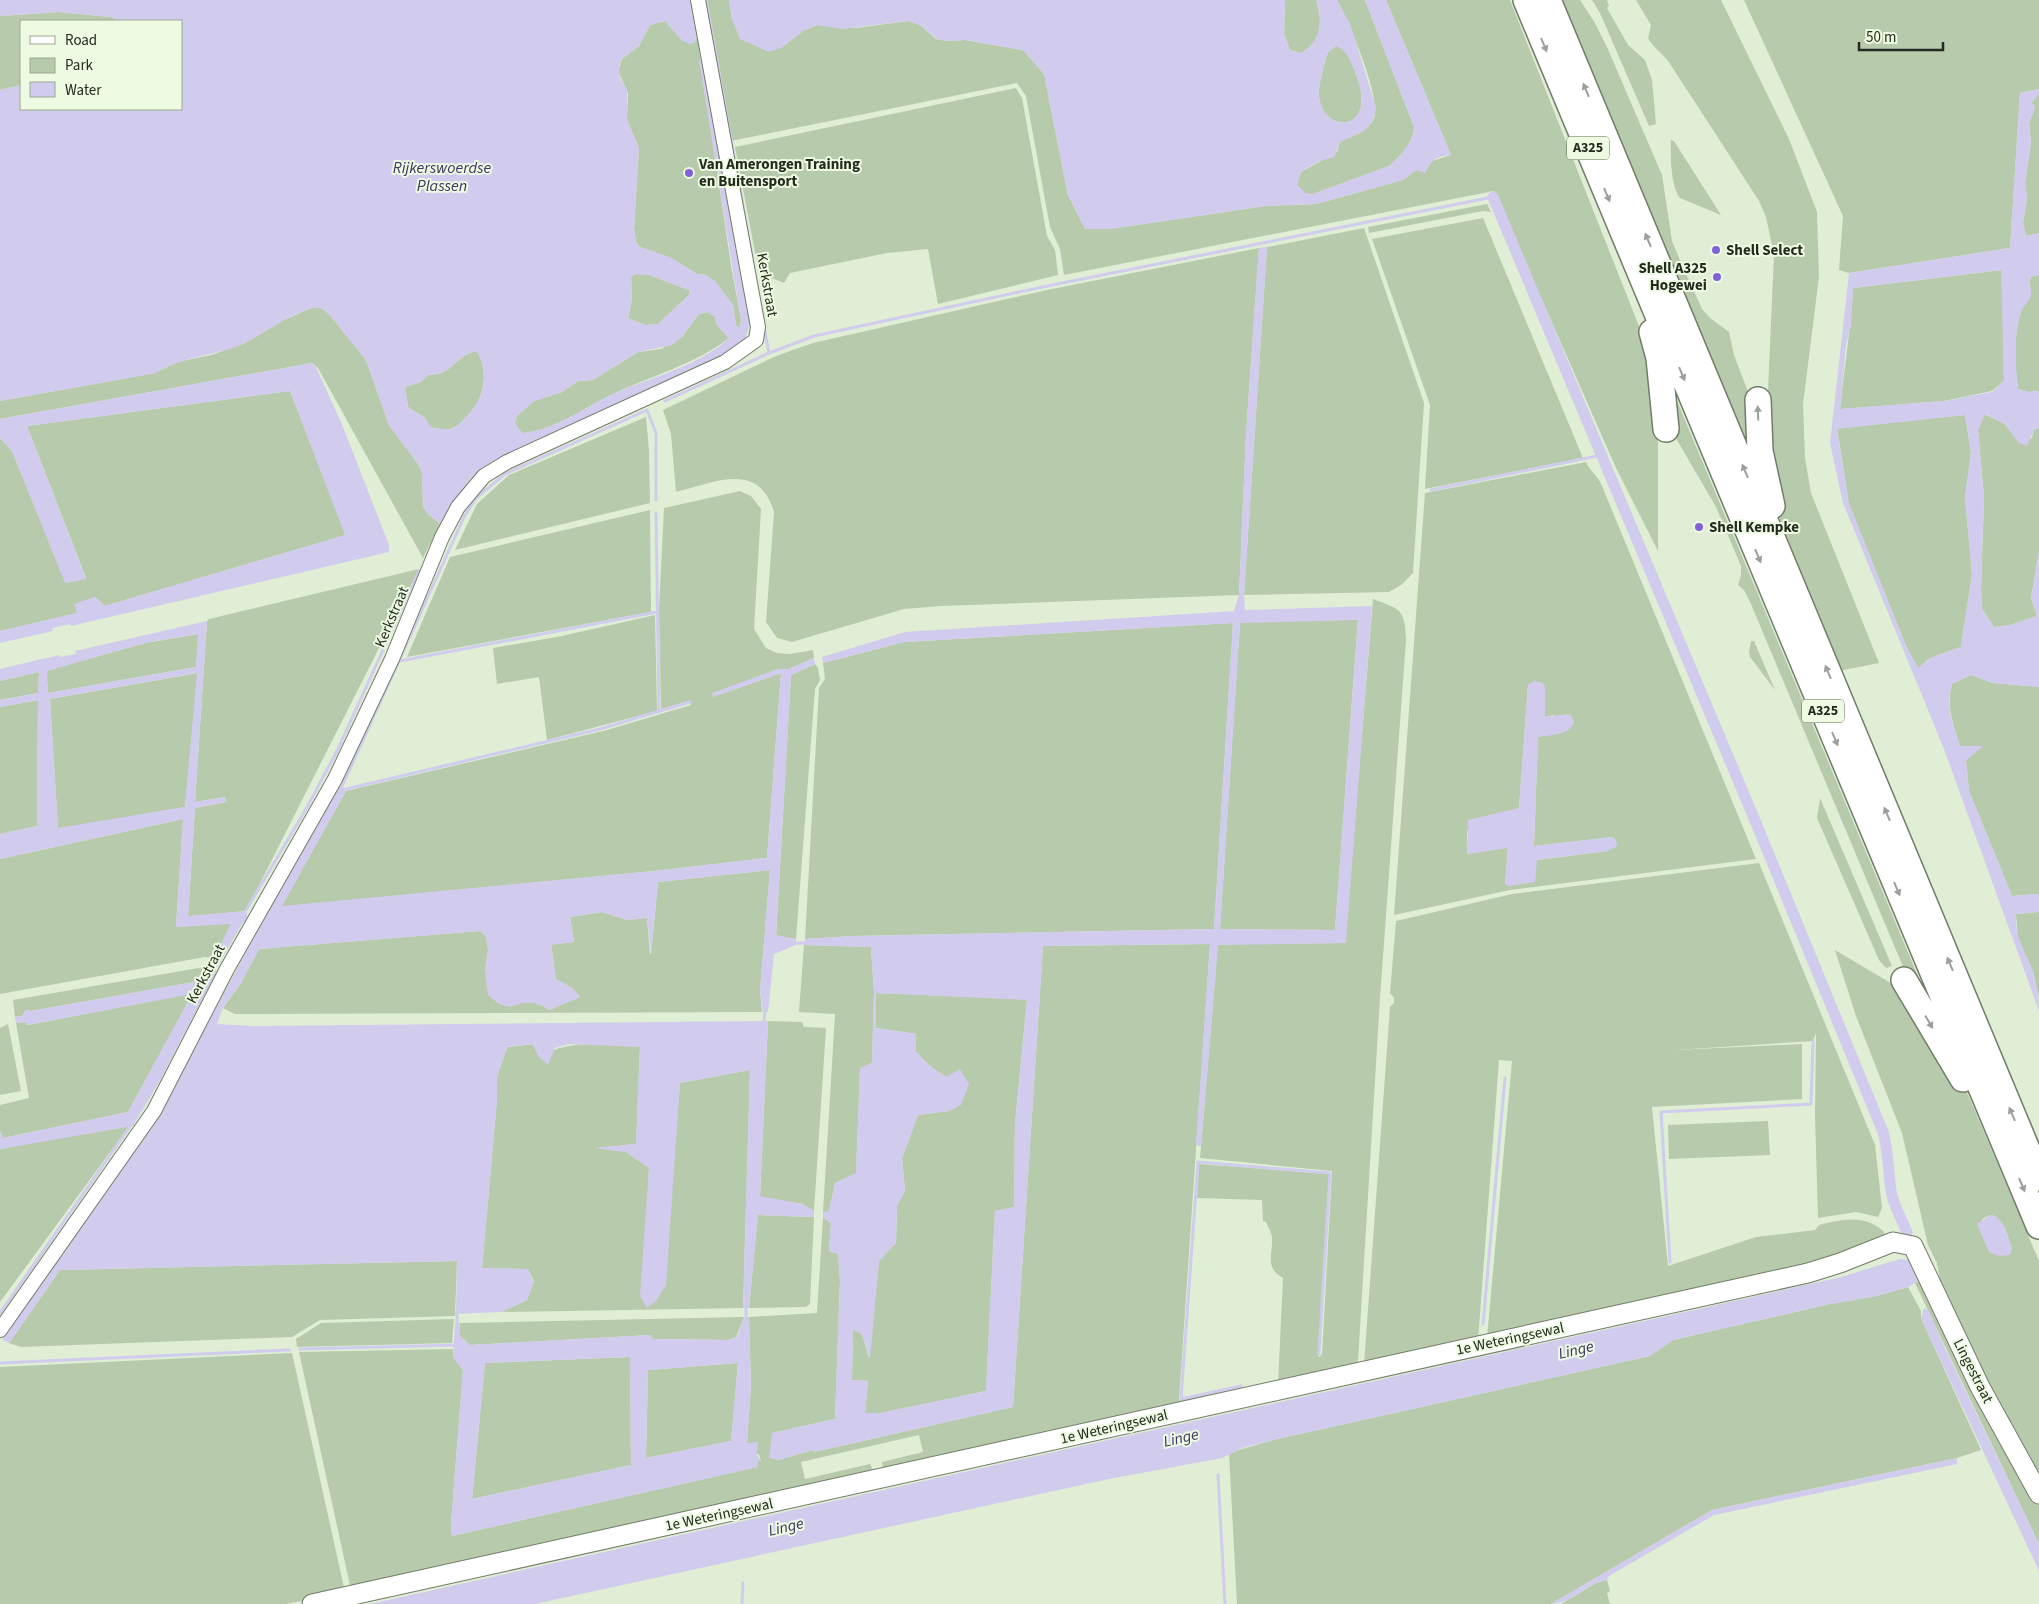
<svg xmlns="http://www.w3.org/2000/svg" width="2039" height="1604" font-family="'Source Sans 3',sans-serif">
<rect width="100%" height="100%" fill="#dfeed5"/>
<path fill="#b8caac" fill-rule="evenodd" d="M705 0H729L732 19 781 48 803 31 817 25 856 28 908 21 920 25 936 39 947 41 965 40 1023 50 1044 74 1068 195 1085 229H1109L1266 206 1316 204 1403 180 1416 170 1425 172 1432 161 1451 155 1386 0H1510L1650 354 1658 434V551L1616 468 1494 191 1064 275 1060 249 1050 227 1026 96 1017 83 731 141Z
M1285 0H1316C1323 20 1322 42 1301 53L1290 50 1284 34Z
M1337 0H1365L1414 127C1414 142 1400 157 1389 166L1313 194H1306L1297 185 1301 172 1337 152 1340 142C1353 135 1367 134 1374 118 1382 99 1348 19 1337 0Z
M1561 0H1580L1595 23 1607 47 1662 175 1672 241 1682 265 1702 309 1710 318 1729 332 1734 355 1752 402V456Z
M1592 0H1607L1609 6 1607 8 1628 45 1645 60 1652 80 1656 124 1649 126 1600 13Z
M1636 0H1721L1789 139 1817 212 1819 277 1803 404 1805 458 1811 493 1879 663 1839 671 1784 536 1774 495 1772 422 1768 390 1774 254 1766 217 1759 201C1729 155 1700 109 1670 64 1664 54 1655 50 1648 38L1651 25Z
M1744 0H2039V89L2020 93 2010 248 1849 273 1839 270 1843 216Z
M59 12 111 17 119 21H21V85L0 90V16Z
M665 21 682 40 694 43 697 37 731 265 741 320 740 328 736 326 733 305 706 275 697 274 671 258 640 247 636 242 634 228 639 148 627 120 628 93 618 71 622 59 639 46 650 25Z
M1336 46C1345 47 1351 61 1354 69 1382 133 1324 136 1319 97 1318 84 1324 65 1328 52Z
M1016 88 1022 98 1047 236 1055 250 1058 275 938 304 928 249 887 253 790 273 784 283 759 273 735 147Z
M2039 94V233L2026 236 2023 223 2027 198 2025 183 2031 143 2029 124 2035 106 2031 103Z
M1671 140 1674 141 1721 215 1680 198C1671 186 1670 156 1671 140Z
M1487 204 1491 212 1483 211 1369 233 1368 227Z
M1483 218 1583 458 1425 489 1430 405 1372 239Z
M1364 228 1424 403 1413 573 1401 585 1389 592 1244 595 1267 247Z
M1259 248 1246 434 1239 595 941 606 904 609 792 642 777 638 766 622 774 512C759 460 714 483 676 492L671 434 663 410 776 356 813 343 1047 290Z
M2002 270 2004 381 1992 391 1944 401 1840 409C1844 369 1851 329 1853 288Z
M636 274 649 275 689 290 690 294 658 324 645 325 628 318 632 299 631 277Z
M2039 275V391L2028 392 2018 389C2015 363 2013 337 2021 312 2023 306 2029 301 2031 295 2032 289 2028 284 2031 277Z
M313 307 321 308 329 314 366 360 389 425 418 464 422 473 423 506 428 514 440 524 423 558 318 368 312 363 0 419V401L155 373 177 362 211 355 245 343 284 320Z
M708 312 715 317 717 325 729 338C694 365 650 376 609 396 582 409 553 431 522 433L515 423 517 416 534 401 562 392 578 381 593 380 638 352 661 349 682 337 699 314Z
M477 351C490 375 484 400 465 418 462 421 458 426 453 428 447 431 437 428 430 427L425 418 408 407 405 387 421 382 428 375C453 375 454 356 477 351Z
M1667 377 1938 1024 1917 994 1901 962 1751 604 1744 590 1738 585 1741 575V566L1716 507 1677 440Z
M290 391 346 535 105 606 95 597 78 613 0 631V438L12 451 66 583 86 578 27 426Z
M1984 414 2005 424 2019 443 2032 438 2034 429 2039 428V551L2031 598 2037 616 2010 625 1994 627 1982 609 1981 589 1984 497 1978 430Z
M1965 415 1971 452 1965 498 1972 574 1961 647 1930 658 1918 668 1906 646 1849 504 1837 428Z
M646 417 649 451 650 503 455 550 477 504 509 475Z
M1586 462C1590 471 1598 476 1602 486L1756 859 1510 890 1394 915 1425 493ZM1534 682H1540L1545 717 1554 715 1567 731 1538 737 1534 846 1613 837 1617 843 1607 851 1537 860 1505 884 1508 847 1467 854V831L1519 808 1528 685Z
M740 491 751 496 761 509 754 629 766 648 777 653 790 654 813 650 814 658 789 669H778L713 697 781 673 767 858 654 871 281 907 346 791 607 730 691 705 689 701 661 709 659 608 664 508Z
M650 510 651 612 407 657 450 557Z
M419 569 246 911 188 917 195 808 226 802 225 797 195 802 207 621 209 619Z
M1373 599C1399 609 1405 608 1406 640L1380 998 1358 1361 1355 1368 1278 1384 1283 1278C1264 1267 1273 1256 1272 1238 1272 1233 1268 1227 1266 1222L1263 1221 1262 1200 1197 1198 1199 1164 1329 1174 1318 1355 1319 1357 1322 1354 1332 1171 1200 1158 1218 944 1345 943Z
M655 615 657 711 547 740 539 677 497 684 493 648 562 636Z
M1358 619 1335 930 1220 929 1240 622Z
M1233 623 1214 929 853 936 805 939 819 688 825 679 823 663 904 642Z
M199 634 196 667 48 693 46 671 145 643Z
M1751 641H1754L1775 690 1750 657 1749 651Z
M815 664 818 668 820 680 815 689 796 939 776 936 791 675Z
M39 672 38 693 0 700V681Z
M198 673 185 807 58 829 50 699Z
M1971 675 1993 683 2039 687V894L2012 896 1969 791 1966 760 1982 746H1960C1953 724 1946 707 1952 684Z
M38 700 37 826 0 834V707Z
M1820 798 1892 966 1886 968 1879 960 1817 818Z
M183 819 176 927 232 923 214 958 205 957 0 994V859Z
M1759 863 1875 1145 1882 1208 1878 1217 1856 1212 1818 1218 1815 1115 1816 1033 1813 1041 1675 1050 1802 1044V1099L1652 1107 1668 1266 1756 1237 1815 1230 1819 1225C1841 1219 1866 1214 1884 1232L1885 1238 1860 1253 1487 1338 1512 1061 1499 1060 1478 1341 1364 1364 1390 1007 1394 1003V998L1390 993 1396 921 1512 894Z
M770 870 760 990 762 1012 235 1014 223 1008 241 983 259 949 480 931 486 936 488 950 485 971 520 1003H540L549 1010 580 997 572 988 556 979 551 944 574 942 570 917 602 912 627 920 647 918 650 954H651L658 882Z
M2039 912V999L2033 972 2018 940 2016 914Z
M1210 944 1179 1400 1242 1388 1241 1392 883 1468 882 1462 923 1452 919 1435 801 1462 805 1479 870 1464 874 1472 351 1590 299 1352 453 1349V1357L463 1370 451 1524 452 1536 757 1467 758 1461H761L759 1455 747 1443 751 1385 749 1317 817 1313 823 1217 831 1223 829 1251 838 1254 840 1281 835 1419 772 1433V1458L778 1460 813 1450 814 1452 1013 1407 1043 946Z
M804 945 871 947 874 992 872 1063 860 1069 856 1174 835 1183 829 1212H823L835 1014 799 1012Z
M1835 950 1899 988 1960 1076 2039 1261V1484L1944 1303 1937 1263 1928 1245 1902 1133 1856 1016ZM1990 1215C2005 1217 2007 1236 2012 1249L1982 1219Z
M210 966 194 982 31 1011 26 1010 22 1016 15 1017 13 1000Z
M193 993 128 1112 3 1138 0 1131V1105L29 1098 16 1023 27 1022 28 1025Z
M876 993 1027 999 1015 1124 1014 1207 995 1211 986 1391 881 1413H865L868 1381 852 1380 853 1329 862 1334 869 1358 879 1261 896 1243 897 1206 905 1191 902 1158 918 1115 949 1111 946 1077 931 1067 916 1052V1034L876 1028Z
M768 1021 802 1022 804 1027 826 1028 814 1211 802 1204 760 1197Z
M8 1024 21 1091 0 1095V1028Z
M533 1044 539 1057C572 1038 603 1045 640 1047L636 1144 597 1148 626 1152 649 1168 646 1230 675 1145 680 1083 750 1070 743 1308 501 1312 527 1300 534 1281 528 1269 482 1268 497 1100V1077L507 1047Z
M1768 1121 1770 1155 1669 1159 1668 1125Z
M130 1125 0 1302V1149Z
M758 1215 814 1217 810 1304 806 1307 749 1308Z
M457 1261 455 1316 320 1320 292 1337 21 1347 9 1343 60 1270Z
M1922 1279 2039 1504V1544L1915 1283Z
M1908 1287 1921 1311V1318L1981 1450 1957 1458 1712 1510 1551 1604H1237L1229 1453 1273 1440 1650 1356 1673 1340 1830 1304 1877 1296Z
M744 1317 736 1337 729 1340 653 1339 650 1335 470 1345 459 1335 460 1323Z
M454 1319 452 1343 297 1347 296 1339 321 1323Z
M292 1353 345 1592 286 1604H0V1367Z
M630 1357 631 1465 472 1499 485 1363Z
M738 1363 731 1441 646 1458 648 1370Z
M1607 1580 1610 1591 1607 1593 1610 1604H1561L1596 1583Z"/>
<path fill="#d1ccee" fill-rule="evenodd" d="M0 0H692L697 37 694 43 689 44 682 40 665 21 650 25 639 46 622 59 619 65 620 78 627 89V120L639 148 634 228 636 242 640 247 672 258 697 274 706 275 715 281 733 305 736 326 740 328 741 320 699 60H702L738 262 750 314 749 327 744 342 716 360 495 460 470 479 440 524 428 514 423 505 422 473 418 464 389 425 366 360 329 314C324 310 319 306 312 308 287 315 266 333 243 344 215 356 182 356 156 373L0 401V90L21 85V109H181V21H119L111 17 59 12 0 16ZM636 274 649 275 689 290 690 294 658 324 645 325 628 318 632 299 631 277ZM708 312 715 317 717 325 729 338C697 368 648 377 609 396 582 409 553 431 522 433L515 423 517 416 534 401 562 392 578 381 593 380 638 352 672 345 682 337 699 314ZM477 351C490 375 484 400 465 418 462 421 458 426 454 428 447 431 437 428 431 427L425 418 408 407 405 387 421 382 428 375C456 375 452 356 477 351Z
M729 0H1285L1284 34 1290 50 1301 53C1321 43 1324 19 1316 0H1337L1351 26 1376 108C1371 134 1359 132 1340 142L1334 157 1317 162 1301 172 1297 185 1306 193 1313 194 1389 166C1400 157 1414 142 1414 127L1365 0H1386L1451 155C1437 156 1431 160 1425 173L1416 170 1403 180 1316 204 1266 206 1109 229H1085L1068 195 1044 74 1023 50 965 40 947 41 937 39 920 25 908 21 842 29 817 25 803 31 781 48 769 52 740 39 732 19ZM1336 46C1345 48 1351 61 1354 69 1382 133 1324 136 1319 97 1318 84 1324 65 1328 52Z
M2039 89V94L2031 103 2035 106 2029 124 2031 143 2025 183 2027 198 2023 223 2026 236 2039 233V275L2031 277C2028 284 2032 288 2031 295 2030 301 2023 306 2021 312 2013 337 2015 363 2018 389L2028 392 2039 391V428L2034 430 2027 446 2019 443 2005 424 1985 414 1978 431 1984 497 1981 589 1982 609 1994 627 2010 625 2037 616 2031 598 2039 551V687L1993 683 1971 675 1952 684C1945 706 1953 725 1960 746H1983L1966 760 1969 791 2012 896 2039 894V912L2016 914C2015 940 2024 947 2032 969 2036 979 2039 1001 2039 1011L1944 749 1843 503 1830 443 1849 273 2010 248 2020 93ZM2001 270 2004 381 1992 392 1944 401 1840 409 1846 345 1851 325 1853 288ZM1965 415 1971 452 1965 498 1972 574 1961 647 1930 658 1918 668 1906 646 1849 504 1837 429Z
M1267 247 1244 595 1245 610 1372 606 1346 943 1218 945 1201 1146 1196 1145 1210 944 1043 946 1013 1407 814 1452 813 1450 778 1460 769 1458 772 1433 835 1419 840 1281 838 1254 829 1251 831 1223 823 1217V1212L829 1211 835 1183 856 1173 860 1068 872 1063 874 992 871 947 804 945 805 939 853 936 1214 929 1233 623 904 642 823 663 822 657 905 632 1234 611 1239 595 1246 434 1258 260 1259 248ZM1358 620 1335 930 1220 929 1240 623ZM876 993 1027 1000 1015 1124 1014 1207 995 1211 986 1391 880 1413H865L868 1381 852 1380 853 1330 862 1334 870 1359 879 1261 896 1243 897 1206 905 1191 902 1158 918 1115 949 1111 961 1105 969 1084 960 1069 946 1077 931 1067 916 1052V1034L876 1028Z
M312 363 316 367 343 427 389 545V552L71 626 70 624 52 628 53 631 0 643V631L77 613 74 604 95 597 105 606 345 535 290 391 27 426 86 579 65 583 12 451 0 438V419Z
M207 621 195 802 225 797 226 802 195 808 188 916 246 911 248 919 245 923 243 922 216 969V973L158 1084 133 1126 0 1149V1131L3 1138 128 1112 192 994 27 1025 26 1022 16 1023 15 1017 22 1016 26 1010 31 1011 194 982 210 966 231 924 176 927 183 819 0 859V834L37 826 38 700 0 707V700L38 693 39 672 0 681V669L59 655 60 657 76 654 75 651ZM198 634 196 667 48 693 47 671 145 643ZM197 673 185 807 58 828 50 699Z
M814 658 815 664 791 675 776 935 796 939V945L774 954 768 1012H763L760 990 770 870 658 882 651 954 647 918 627 920 602 912 570 917 574 942 551 945 556 979 572 988 580 997 549 1010C537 1001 524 1001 510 1007L499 1004 488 995 485 971 488 950 486 936 480 931 259 949 241 983 223 1007 217 1024 253 1026 768 1021 760 1196 802 1204 814 1211V1217L758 1215 749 1308H743L750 1070 680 1083 666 1285 656 1301 647 1308 640 1296 649 1168 626 1152 594 1148 636 1144 640 1047 569 1044 555 1048 548 1065 539 1057 532 1044 507 1047 497 1077V1100L482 1268 528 1269 534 1282 527 1300 501 1312 456 1314 457 1261 60 1270 9 1343 2 1340 66 1246 213 1013 258 930 256 929 259 923 261 924 339 786 346 791 282 906 654 871 767 858 781 673 713 697 712 693 778 669H789Z
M1534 681 1543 683 1545 687V717L1570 714 1574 721C1571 735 1550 735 1538 737L1534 846 1613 837 1617 843 1616 847 1607 851 1537 860 1535 882 1508 886 1505 884 1508 848 1467 854 1468 820 1519 808 1528 685Z
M1990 1215C2005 1217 2007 1237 2012 1249L2010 1255 1998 1256 1989 1252 1977 1224Z
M1900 1259 1913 1260 1922 1279 1908 1287 1877 1296 1830 1304 1673 1340 1650 1356 1273 1440 1245 1447 1222 1458 1109 1479 535 1604H370L1721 1304 1841 1277Z
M1924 1308 1929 1311 1943 1344 2039 1544V1571L1921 1318Z
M744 1317H749L751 1385 747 1443 758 1442 757 1455 761 1461H758V1467L452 1536 451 1524 463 1370 453 1357 455 1323H460L459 1335 470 1345 650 1335 653 1339 729 1340 737 1337ZM630 1357 631 1465 472 1499 485 1363ZM738 1363 731 1441 646 1458 648 1370Z
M1957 1458V1464L1714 1515 1609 1576 1607 1580C1586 1583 1572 1604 1551 1604L1712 1510Z"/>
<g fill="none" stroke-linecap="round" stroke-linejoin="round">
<path stroke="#d1ccee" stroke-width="3" d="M706 0 753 262
M764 327 769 353
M665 401 769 353 814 336 1052 285 1493 197
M1431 490 1602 455
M656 513 659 712
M400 661 657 612
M342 790 600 729 690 702
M340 791 464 517 476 498 505 474 647 410 656 433V500
M242 917 306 809 337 751 419 571 423 570
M793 943H807
M764 1025 765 1009
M1670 1262 1661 1112 1811 1104 1813 1041
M0 1313 131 1125V1122
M746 1319V1306
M1483 1324 1505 1078
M457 1325V1312
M300 1349 456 1345
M0 1363 289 1350
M1241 1386 1181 1399 1198 1162 1330 1173 1319 1354
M1218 1475 1225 1604
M742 1604 743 1583"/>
<path stroke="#d1ccee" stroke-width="11" d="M1493 197 1756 823 1883 1132C1888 1150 1888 1165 1890 1183 1891 1200 1900 1216 1907 1232"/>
<defs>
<path id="street" d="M0 1330 154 1111 227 969 335 779 392 659 442 537 458 507 484 476 507 462 725 362 756 340 758 327 698 0"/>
<path id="secondary" d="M312 1604 1808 1273 1840 1263 1893 1242 1913 1246 1980 1387 2039 1494"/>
<path id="highway" d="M1526 0 2039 1226
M1548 0 2039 1178
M1652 332 1659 358 1666 429
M1758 400 1760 451 1772 506
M1904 980 1963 1079"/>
</defs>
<use href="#street" stroke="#707d67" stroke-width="16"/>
<use href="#secondary" stroke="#707d67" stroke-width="21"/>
<use href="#highway" stroke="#707d67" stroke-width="28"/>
<use href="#street" stroke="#fff" stroke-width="14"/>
<use href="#secondary" stroke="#fff" stroke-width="19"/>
<use href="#highway" stroke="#fff" stroke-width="25"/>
</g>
<defs><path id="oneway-solid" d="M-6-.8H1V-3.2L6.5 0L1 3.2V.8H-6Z" transform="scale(1.25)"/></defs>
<g fill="#9c9f9b">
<use href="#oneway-solid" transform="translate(1544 45) rotate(67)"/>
<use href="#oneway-solid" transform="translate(1586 90) rotate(-113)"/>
<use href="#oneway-solid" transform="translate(1607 195) rotate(67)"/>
<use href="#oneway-solid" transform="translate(1648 240) rotate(-113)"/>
<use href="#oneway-solid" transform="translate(1682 374) rotate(67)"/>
<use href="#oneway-solid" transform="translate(1758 413) rotate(-92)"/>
<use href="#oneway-solid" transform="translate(1745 471) rotate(-113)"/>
<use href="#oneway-solid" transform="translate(1758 556) rotate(67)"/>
<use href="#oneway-solid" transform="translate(1828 672) rotate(-113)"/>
<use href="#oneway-solid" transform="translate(1835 739) rotate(67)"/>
<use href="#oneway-solid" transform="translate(1887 814) rotate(-113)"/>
<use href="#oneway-solid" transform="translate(1897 889) rotate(67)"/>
<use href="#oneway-solid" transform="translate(1950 964) rotate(-113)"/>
<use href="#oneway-solid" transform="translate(1929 1022) rotate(59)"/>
<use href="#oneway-solid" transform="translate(2012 1114) rotate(-113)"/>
<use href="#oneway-solid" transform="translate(2022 1185) rotate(67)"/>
</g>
<g fill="#8060db" stroke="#ecfbe2" stroke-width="2">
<circle cx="689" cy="173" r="5"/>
<circle cx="1716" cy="250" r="5"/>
<circle cx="1717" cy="277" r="5"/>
<circle cx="1699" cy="527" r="5"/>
</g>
<g text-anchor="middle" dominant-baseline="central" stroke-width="4" stroke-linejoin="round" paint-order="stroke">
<g fill="#ecfbe2" stroke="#60695a" stroke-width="1">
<rect x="1567" y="136.5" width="42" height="23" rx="4"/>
<rect x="1802" y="699.5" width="42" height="23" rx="4"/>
</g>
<g font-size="14" font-weight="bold" fill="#242a20">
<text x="1588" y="148">A325</text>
<text x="1823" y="711">A325</text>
</g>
<g font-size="15" font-weight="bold" fill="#242a20" stroke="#ecfbe2" text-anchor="start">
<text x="699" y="164">Van Amerongen Training<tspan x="699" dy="17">en Buitensport</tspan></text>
<text x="1726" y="250">Shell Select</text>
<text x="1707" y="268" text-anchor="end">Shell A325<tspan x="1707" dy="17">Hogewei</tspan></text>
<text x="1709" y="527">Shell Kempke</text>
</g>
<g font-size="15" fill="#242a20" stroke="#ecfbe2">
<text transform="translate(767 285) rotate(80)">Kerkstraat</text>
<text transform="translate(392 617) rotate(-67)">Kerkstraat</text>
<text transform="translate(206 974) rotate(-62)">Kerkstraat</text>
<text transform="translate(1510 1339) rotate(-12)">1e Weteringsewal</text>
<text transform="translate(1973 1371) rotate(63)">Lingestraat</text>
<text transform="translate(1114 1427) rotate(-13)">1e Weteringsewal</text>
<text transform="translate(719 1515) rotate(-12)">1e Weteringsewal</text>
</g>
<g font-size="16" font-style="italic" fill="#3d3461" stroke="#ecfbe2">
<text x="442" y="168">Rijkerswoerdse<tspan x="442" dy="18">Plassen</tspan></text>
<text transform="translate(1576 1350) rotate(-13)">Linge</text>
<text transform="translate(1181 1438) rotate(-13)">Linge</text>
<text transform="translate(786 1527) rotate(-13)">Linge</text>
</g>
</g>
<rect x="20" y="20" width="162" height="90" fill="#ecfbe2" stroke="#9ca794"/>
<rect x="30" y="36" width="25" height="8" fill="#ffffff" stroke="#9ca794"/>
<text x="65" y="45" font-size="15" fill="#242a20">Road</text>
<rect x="30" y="58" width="25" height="15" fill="#b8caac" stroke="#9ca794"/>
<text x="65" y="70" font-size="15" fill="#242a20">Park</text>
<rect x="30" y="82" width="25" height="15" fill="#d1ccee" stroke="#9ca794"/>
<text x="65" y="95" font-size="15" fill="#242a20">Water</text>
<path d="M1859 42v8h84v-8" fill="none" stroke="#242a20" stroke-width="2.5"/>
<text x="1866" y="42" font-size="15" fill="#242a20" stroke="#ecfbe2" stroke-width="4" paint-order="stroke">50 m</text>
</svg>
